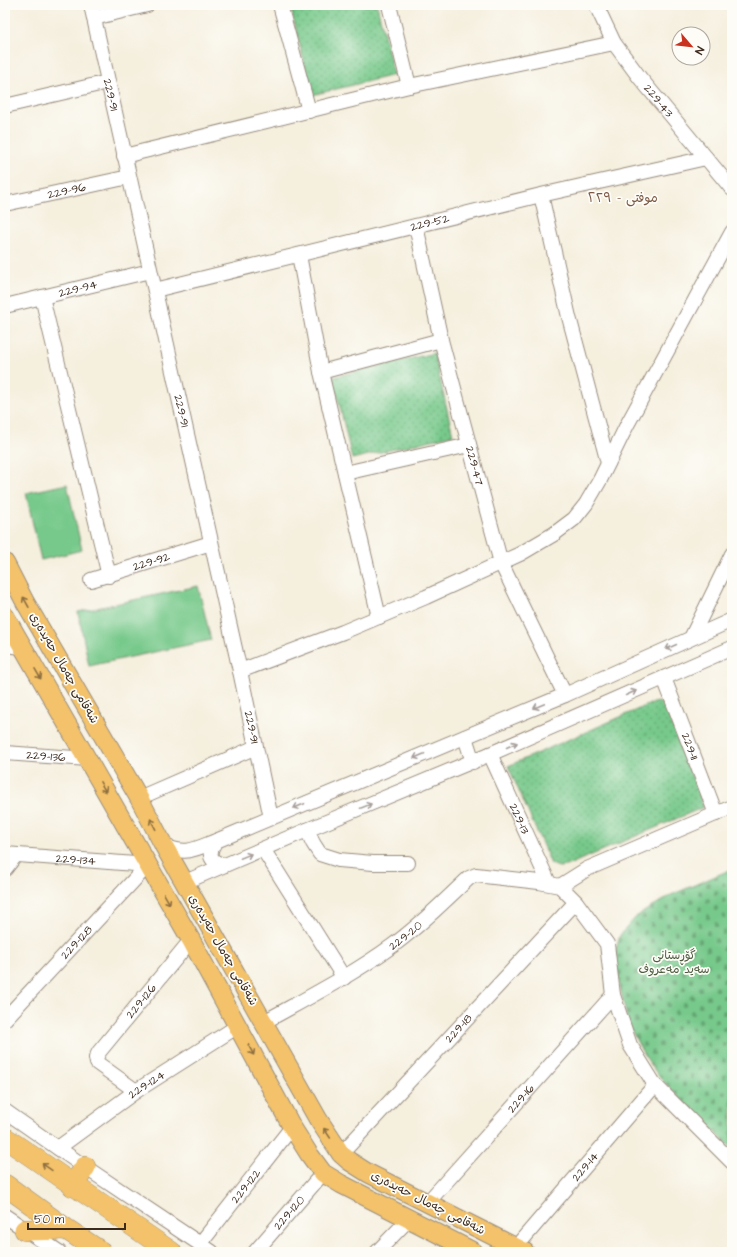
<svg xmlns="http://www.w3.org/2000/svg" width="737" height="1257" font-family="'Architects Daughter','Playpen Sans Arabic',sans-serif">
<defs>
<pattern id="grass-dots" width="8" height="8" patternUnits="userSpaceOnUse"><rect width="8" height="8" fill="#77c98b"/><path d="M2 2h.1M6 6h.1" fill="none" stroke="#63a371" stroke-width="1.8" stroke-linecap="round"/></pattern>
<pattern id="cemetery-stones" width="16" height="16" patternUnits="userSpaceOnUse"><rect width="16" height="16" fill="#77c98b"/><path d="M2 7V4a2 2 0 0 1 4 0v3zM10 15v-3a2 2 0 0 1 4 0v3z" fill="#63a371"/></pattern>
</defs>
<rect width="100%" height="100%" fill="#fdfcf7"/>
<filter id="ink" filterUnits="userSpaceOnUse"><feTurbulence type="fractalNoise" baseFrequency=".025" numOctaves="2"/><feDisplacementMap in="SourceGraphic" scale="8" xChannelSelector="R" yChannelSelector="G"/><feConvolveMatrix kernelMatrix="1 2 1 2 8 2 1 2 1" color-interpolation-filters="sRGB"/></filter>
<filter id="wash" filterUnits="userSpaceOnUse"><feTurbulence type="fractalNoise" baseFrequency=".012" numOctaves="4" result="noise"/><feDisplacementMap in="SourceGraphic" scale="16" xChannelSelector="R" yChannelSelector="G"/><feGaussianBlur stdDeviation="0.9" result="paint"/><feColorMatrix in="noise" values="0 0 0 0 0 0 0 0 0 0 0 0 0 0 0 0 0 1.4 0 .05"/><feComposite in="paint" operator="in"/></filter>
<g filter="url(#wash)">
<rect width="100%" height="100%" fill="#f5efde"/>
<path fill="url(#grass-dots)" stroke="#597a54" d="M290 5H377L394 75 312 95Z
M434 353 453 435 352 459 333 377Z
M658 702 663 704 667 712 704 807 566 866 559 867 551 864 508 766 650 704Z"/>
<path fill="url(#cemetery-stones)" stroke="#597a54" d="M732 869V1148L693 1112 660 1078 643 1053 628 1024 615 963 616 949 620 935 637 916 671 895Z"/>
<path fill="#77c98b" stroke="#597a54" d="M67 484 82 550 41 560 26 493Z
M198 586 211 640 89 666 78 612Z"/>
</g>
<g filter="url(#ink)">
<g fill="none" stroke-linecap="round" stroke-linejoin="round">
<defs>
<g id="minor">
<path id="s1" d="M91 5 240 671 271 818"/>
<path d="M280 5 309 111"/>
<path d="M389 5 409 86"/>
<path id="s2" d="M596 5 614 43 640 78 732 189"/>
<path d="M94 18 147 5"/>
<path d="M5 106 108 82"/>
<path d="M124 156 409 86 614 43"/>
<path d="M541 195 569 317 608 463"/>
<path id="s3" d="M5 204 129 177"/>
<path id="s4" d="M416 226 441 340 501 563 565 695"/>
<path d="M299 255 321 372 379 617"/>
<path id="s5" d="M155 290 541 195 706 158"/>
<path d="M42 297 109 576"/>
<path id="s6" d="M5 306 150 271"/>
<path d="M321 372 441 340"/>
<path d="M345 473 469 445"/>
<path id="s7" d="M91 580 211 543"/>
<path d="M691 638 732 554"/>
<path d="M5 645 22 647"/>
<path d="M240 671 343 632 426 597 520 554 554 534 574 519 586 504 600 480 627 425 732 232"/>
<path id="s8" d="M664 678 716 814"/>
<path d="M465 737 473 762"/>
<path id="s9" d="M5 753 88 759"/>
<path id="s10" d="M490 754 549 883"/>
<path d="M139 798 256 747"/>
<path d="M307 830 313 843 320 854 339 860 373 863H408"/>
<path d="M216 841C207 854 209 862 225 865"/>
<path d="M164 846C187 855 193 850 216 841L565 695 732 620"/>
<path d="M263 849 344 978"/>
<path id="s11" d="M5 854 148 865"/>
<path d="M5 869 16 855"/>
<path d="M185 882 307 830 490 754 732 648"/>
<path d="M560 886 587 869 732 807"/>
<path id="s12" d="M5 1019 148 865"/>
<path id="s13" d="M264 1022C307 998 352 975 392 946 420 926 444 901 469 878L476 875 539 882 560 886 576 902 607 944 613 995 630 1045 655 1085 732 1162"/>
<path id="s14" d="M136 1091 97 1063 96 1058 99 1052 191 940"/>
<path d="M5 1111 85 1167 212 1252"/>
<path id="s15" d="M58 1148 136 1091 238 1026"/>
<path id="s16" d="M341 1154 576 902"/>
<path id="s17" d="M428 1202 613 995"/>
<path d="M5 1216 59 1252"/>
<path id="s18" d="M200 1244 292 1127"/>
<path id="s19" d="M516 1247 655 1085"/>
<path id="s20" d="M255 1252 323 1173"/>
<path d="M377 1252 409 1219"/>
</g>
<path id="major" d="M5 563 25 602 139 798 164 846 318 1119 341 1154 349 1161 368 1173 525 1252
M5 616 191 940 292 1127 309 1154 323 1173 341 1184 474 1252"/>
<path id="highway" d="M5 1138 171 1252
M5 1185 66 1229 101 1252
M73 1186 85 1167
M25 1230 66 1229"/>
</defs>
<use href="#minor" stroke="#988c7e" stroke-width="16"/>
<use href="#major" stroke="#988c7e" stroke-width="20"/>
<use href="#highway" stroke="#988c7e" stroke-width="22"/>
<use href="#minor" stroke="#fff" stroke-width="14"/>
<use href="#major" stroke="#f3c26a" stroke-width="18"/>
<use href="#highway" stroke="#f3c26a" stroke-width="21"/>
</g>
<defs><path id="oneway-shaft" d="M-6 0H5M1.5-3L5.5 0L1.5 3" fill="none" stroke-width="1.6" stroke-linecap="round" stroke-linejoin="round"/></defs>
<g stroke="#8e6e40">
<use href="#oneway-shaft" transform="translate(26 602) rotate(-119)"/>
<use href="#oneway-shaft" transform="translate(38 674) rotate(60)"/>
<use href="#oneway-shaft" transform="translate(103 787) rotate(60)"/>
<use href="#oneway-shaft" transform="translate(153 824) rotate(-117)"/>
<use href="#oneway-shaft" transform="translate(167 899) rotate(60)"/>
<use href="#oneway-shaft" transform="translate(251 1050) rotate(62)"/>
<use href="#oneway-shaft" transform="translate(327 1133) rotate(-124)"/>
<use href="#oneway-shaft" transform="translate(47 1167) rotate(-145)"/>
</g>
<g stroke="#a79f9a">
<use href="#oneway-shaft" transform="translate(671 647) rotate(156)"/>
<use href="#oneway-shaft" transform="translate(631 693) rotate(-24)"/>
<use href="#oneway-shaft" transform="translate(539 706) rotate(157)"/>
<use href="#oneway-shaft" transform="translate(512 745) rotate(-24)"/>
<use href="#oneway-shaft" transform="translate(419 756) rotate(157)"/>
<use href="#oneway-shaft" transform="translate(299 806) rotate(157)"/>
<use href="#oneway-shaft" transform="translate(366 806) rotate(-22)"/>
<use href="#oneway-shaft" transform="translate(246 856) rotate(-22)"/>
</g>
</g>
<g text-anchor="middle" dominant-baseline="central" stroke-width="3.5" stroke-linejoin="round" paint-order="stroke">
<g font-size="12" fill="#3b2a1e" stroke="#fdfcf7">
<text stroke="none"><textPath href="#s1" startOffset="92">229-91</textPath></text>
<text stroke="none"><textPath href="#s2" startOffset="115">229-43</textPath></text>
<text stroke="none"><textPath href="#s3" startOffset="63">229-96</textPath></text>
<text stroke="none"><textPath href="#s5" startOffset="283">229-52</textPath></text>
<text stroke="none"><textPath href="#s6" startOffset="75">229-94</textPath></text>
<text stroke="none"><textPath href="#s1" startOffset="416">229-91</textPath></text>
<text stroke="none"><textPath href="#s4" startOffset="247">229-47</textPath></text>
<text stroke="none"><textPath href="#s7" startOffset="63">229-92</textPath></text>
<text transform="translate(64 668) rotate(60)">شەقامی جەمال حەیدەری</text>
<text stroke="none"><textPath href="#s1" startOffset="740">229-91</textPath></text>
<text stroke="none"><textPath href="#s8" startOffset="73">229-11</textPath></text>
<text stroke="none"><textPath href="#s9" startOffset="41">229-136</textPath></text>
<text stroke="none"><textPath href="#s10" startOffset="71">229-13</textPath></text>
<text stroke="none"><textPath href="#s11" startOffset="71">229-134</textPath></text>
<text stroke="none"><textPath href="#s13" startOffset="166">229-20</textPath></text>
<text stroke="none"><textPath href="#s12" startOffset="105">229-128</textPath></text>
<text transform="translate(223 950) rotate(60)">شەقامی جەمال حەیدەری</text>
<text stroke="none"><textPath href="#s14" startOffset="126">229-126</textPath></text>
<text stroke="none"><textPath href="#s16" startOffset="172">229-18</textPath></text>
<text stroke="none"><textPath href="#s15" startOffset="109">229-124</textPath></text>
<text stroke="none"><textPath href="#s17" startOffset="139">229-16</textPath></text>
<text stroke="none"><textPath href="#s19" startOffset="106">229-14</textPath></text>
<text stroke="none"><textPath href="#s18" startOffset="74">229-122</textPath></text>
<text transform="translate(428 1203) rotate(27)">شەقامی جەمال حەیدەری</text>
<text stroke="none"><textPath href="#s20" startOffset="52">229-120</textPath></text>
</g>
<g font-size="12" fill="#4d5a3f" stroke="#fdfcf7">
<text x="674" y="955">گۆڕستانی<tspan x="674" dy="14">سەید مەعروف</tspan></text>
</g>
<g font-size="13" fill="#7c5844" stroke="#fdfcf7">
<text x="623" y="198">موفتی - ٢٢٩</text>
</g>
</g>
<rect width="737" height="1257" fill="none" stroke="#fdfcf7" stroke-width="20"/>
<g transform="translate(691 46) rotate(118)"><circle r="19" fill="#fdfcf7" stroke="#afa8a0"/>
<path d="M0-3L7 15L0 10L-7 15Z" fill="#c8321e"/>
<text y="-6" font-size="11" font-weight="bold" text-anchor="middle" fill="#3b2a1e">N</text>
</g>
<path d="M28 1223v6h97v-6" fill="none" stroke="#3b2a1e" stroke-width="2"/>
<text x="34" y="1223" font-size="12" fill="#3b2a1e" stroke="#fdfcf7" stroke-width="3" paint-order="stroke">50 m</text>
</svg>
